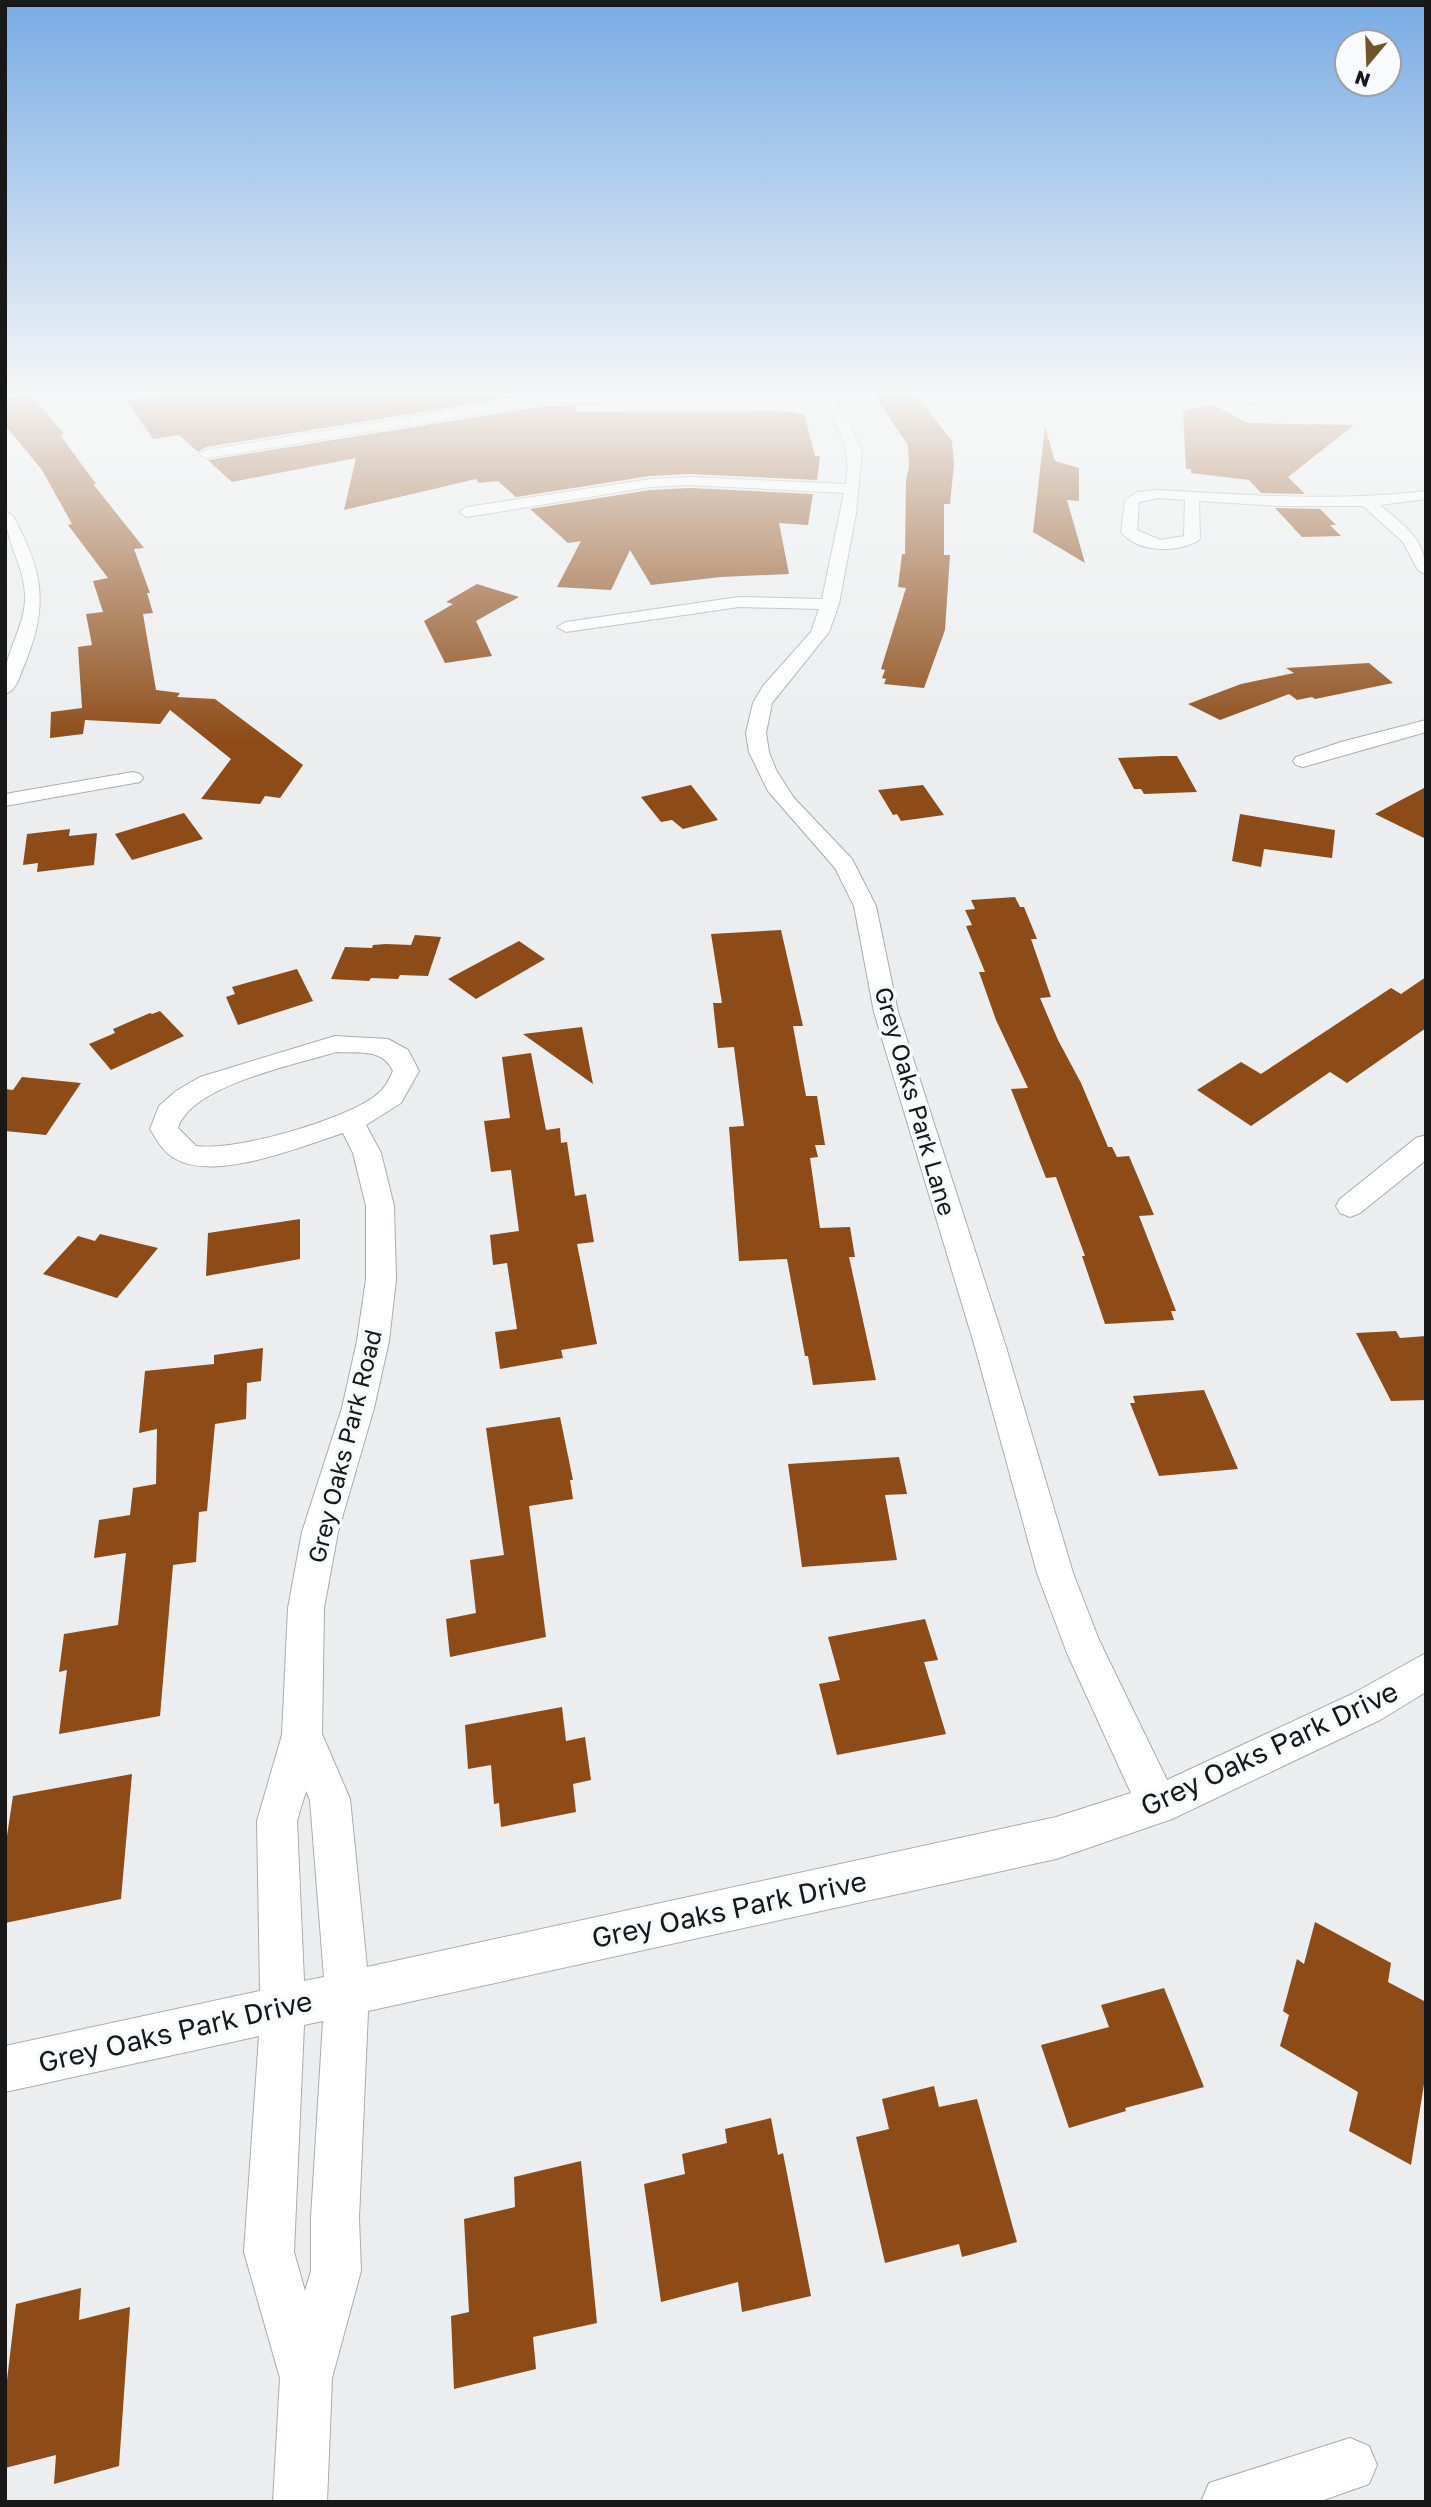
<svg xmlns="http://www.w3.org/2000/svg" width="1431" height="2507" font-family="'Golos Text',sans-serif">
<rect width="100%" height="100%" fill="#ecedee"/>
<path fill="#8d4b17" d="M163 391H574V392H545L206 447 198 452 179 435 153 439 125 399 165 396Z
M871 391H913L952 441 954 464 950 504H944V555H950L945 630 924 688 884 684 886 679 882 678 885 670 881 669 906 588 898 587 902 554H905L906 480 909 467 908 445Z
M30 393 64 434 60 435 96 484H93L144 548 134 549 150 593H147L153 613 143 614 156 690 180 693 177 697 215 699 303 765 280 798 265 796 260 804 201 799 231 759 170 710 160 724 85 720 83 734 50 738 51 712 82 708 78 647 92 645 86 614 103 612 93 581 108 578 68 525 72 524 42 470 5 425V397Z
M575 405 576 412H579L780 411 804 414 815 456H820L817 480 690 474 650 476 516 497 498 481 479 483 476 479 344 510 356 458 232 482 208 460 545 406Z
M1213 405 1248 423 1354 425 1288 477 1305 494 1261 493 1249 480 1191 473V469H1186L1183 411Z
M1045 427 1055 461 1079 468V501L1067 500 1085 563 1033 532Z
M690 488 813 494 808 525 779 523 789 574 721 577 651 585 630 550 611 590 557 587 581 541 568 543 530 509 650 490Z
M1275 508 1320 509 1336 525H1330L1341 536 1302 537Z
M477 584 519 597 476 621 492 656 445 663 424 621 453 604 446 602Z
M1369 663 1393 683 1315 699 1312 697 1297 700 1289 694 1220 720 1188 704 1241 684 1294 673 1286 668Z
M1162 756H1177L1197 792 1144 794 1141 789H1134L1118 758Z
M691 785 718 820 683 829 672 820 661 822 641 797Z
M923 785 944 815 901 821 897 814 893 815 878 790Z
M1426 787V839L1375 814 1403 799Z
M184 813 203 839 132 860 115 834Z
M1240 814 1335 830 1332 858 1264 849 1261 867 1232 861Z
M70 829 69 836 97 833 94 865 37 872 38 863 23 865 27 834Z
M1015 897 1020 907H1024L1037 939H1031L1051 997 1040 998 1058 1040 1081 1083 1108 1147H1112L1117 1157 1129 1156 1154 1215 1139 1216 1176 1311H1171L1174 1320 1105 1324 1082 1256H1085L1056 1177 1046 1178 1011 1089 1028 1088 996 1020 979 972H985L966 926 972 925 965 910 975 909 971 900Z
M781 930 803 1026H793L806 1096H817L825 1145H815L818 1157 810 1158 820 1228 850 1227 855 1257H849L876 1380 813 1385 808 1356H805L787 1259 739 1261 729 1127 744 1126 734 1047 718 1048 713 1003H722L711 934Z
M415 935 441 937 428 976 400 975 398 979 371 978 369 981 331 979 345 947 372 948 373 945 386 944 411 945Z
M519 941 545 959 476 999 448 979Z
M297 969 313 1001 238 1025 226 997 235 994 232 987Z
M1426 977V1028L1347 1083 1330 1072 1251 1126 1197 1090 1241 1062 1261 1074 1391 988 1401 994Z
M160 1011 184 1036 111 1070 89 1044 115 1033 113 1029 150 1013 152 1014Z
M582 1027 593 1084 523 1034Z
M531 1053 546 1130 560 1128 561 1143 567 1142 575 1196 586 1194 594 1242 577 1244 597 1344 561 1350 563 1358 500 1369 495 1332 517 1329 507 1263 493 1265 490 1235 519 1231 511 1170 491 1172 484 1121 510 1118 502 1057Z
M22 1077 81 1083 46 1135 5 1131V1089L13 1090Z
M300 1219V1259L206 1276 208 1233Z
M100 1234 158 1248 117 1298 43 1274 78 1236 95 1241Z
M1396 1331 1400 1338 1426 1336V1400L1391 1401 1356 1333Z
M263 1348 261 1381 247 1383 246 1419 215 1424 207 1511 199 1512 196 1562 173 1565 160 1716 59 1734 67 1670 59 1672 64 1634 118 1625 126 1553 94 1558 99 1520 130 1515 133 1488 156 1484 157 1429 139 1433 145 1371 214 1364V1355Z
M1204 1390 1238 1469 1159 1476 1130 1403H1135L1133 1396Z
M560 1417 573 1480H570L573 1499 529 1506 546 1637 450 1657 446 1619 476 1613 470 1560 504 1555 486 1428Z
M899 1457 907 1494 885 1495 897 1560 802 1567 788 1464Z
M925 1619 938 1660 924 1662 946 1734 837 1755 819 1684 840 1680 828 1637Z
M562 1707 566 1741 585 1737 591 1780 573 1784 576 1812 501 1827 499 1803 494 1804 491 1765 468 1769 465 1725Z
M132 1774 121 1899 5 1923V1849L13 1796Z
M1315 1922 1391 1963 1388 1982 1426 2002V2072L1411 2165 1349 2131 1358 2092 1280 2046 1289 2015 1283 2011 1297 1959 1304 1964Z
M1164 1988 1204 2087 1125 2108 1126 2111 1069 2128 1041 2045 1109 2027 1101 2005Z
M934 2086 939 2107 977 2099 1017 2242 962 2257 959 2244 885 2263 856 2137 889 2129 882 2099Z
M771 2118 778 2155 783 2153 811 2296 742 2312 738 2282 661 2302 644 2184 685 2174 682 2154 727 2143 725 2129Z
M581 2161 597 2323 533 2337 536 2369 454 2389 451 2316 469 2312 464 2219 515 2207 514 2177Z
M81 2288 79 2320 130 2307 119 2466 54 2484 56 2455 5 2468V2397L16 2304Z"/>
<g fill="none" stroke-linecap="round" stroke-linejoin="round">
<defs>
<path id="street" d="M828 391 852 428 862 452 856 513 839 604 829 632 772 703 766 733 769 752 776 770 794 798 852 859 876 906 898 1012 1006 1347 1073 1573 1099 1640 1167 1780 1352 1694 1426 1653V1692L1380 1720 1172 1819 1056 1859 368 2011 359 2218 361 2271 332 2378 327 2502H273L280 2378 244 2252 259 2036 5 2092V2046L260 1991 257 1821 282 1735 288 1608 302 1532 342 1408 357 1341 366 1279V1206L353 1153 343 1133C302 1146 214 1183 174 1158 163 1152 157 1140 150 1129L159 1106 176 1091 200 1077 335 1036 388 1039 408 1050 419 1071 401 1103 366 1125 381 1153 394 1206 396 1279 389 1341 374 1408 338 1532 324 1608 322 1734 350 1799 367 1967 1056 1817 1131 1793 1067 1653 1037 1573 975 1347 874 1012 854 906 835 868 768 791 749 752 746 733 753 703 763 686 811 632 819 609 739 607 566 632 557 627 566 622 739 597 822 599 844 493 690 485 650 487 467 517 459 512 467 507 650 479 690 477 846 484C851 443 842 434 821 400L545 403 206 458 199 454 206 450 545 395ZM336 1052C358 1053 383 1048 393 1071 388 1082 384 1090 374 1097 340 1121 237 1151 196 1146L178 1128C191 1085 295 1065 336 1052ZM306 1791 310 1800 324 1977 304 1981 297 1821ZM323 2021 311 2218V2271L305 2291 294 2252 304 2025Z
M1233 391H1249L1262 400 1261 403H1251Z
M1158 490C1248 495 1336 502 1426 491V499L1380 505C1405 527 1426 538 1426 575L1418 570 1403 542 1363 506H1280L1199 501 1200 538 1198 541C1174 553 1139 553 1121 532L1125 500 1137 492ZM1158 498 1185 500 1184 536 1160 540 1137 530 1139 502Z
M5 511 13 516C44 573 49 607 23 668 19 678 16 691 5 694 5 685 4 674 6 666 11 644 23 626 25 602 27 569 5 543 5 511Z
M1426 720V732L1303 767 1296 765 1293 761 1296 757 1341 742Z
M133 772 140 774 143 778 140 782 5 806V794Z
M1426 1135V1160L1360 1213 1350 1217 1340 1213 1336 1206 1340 1199 1416 1138Z
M1350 2438 1369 2446 1377 2465 1369 2484 1318 2502H1201L1209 2483Z"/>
</defs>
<use href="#street" stroke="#abacad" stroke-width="2"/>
<use href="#street" fill="#fff" fill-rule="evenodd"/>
</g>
<linearGradient id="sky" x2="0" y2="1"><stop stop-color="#78abe4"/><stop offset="0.53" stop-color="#f6f7f7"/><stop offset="1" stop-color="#f6f7f7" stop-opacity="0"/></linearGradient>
<rect width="1431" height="742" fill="url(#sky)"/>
<g text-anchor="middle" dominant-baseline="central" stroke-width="7" stroke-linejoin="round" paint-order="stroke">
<g font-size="24" fill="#181819" stroke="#f9fafc">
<text transform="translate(916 1101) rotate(74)">Grey Oaks Park Lane</text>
<text transform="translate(344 1446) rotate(-76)">Grey Oaks Park Road</text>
</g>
<g font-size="28" fill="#181819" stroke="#f9fafc">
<text transform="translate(1269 1748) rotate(-25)">Grey Oaks Park Drive</text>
<text transform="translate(729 1909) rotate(-12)">Grey Oaks Park Drive</text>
<text transform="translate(175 2031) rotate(-13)">Grey Oaks Park Drive</text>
</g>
</g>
<rect width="1431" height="2507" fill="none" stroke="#181819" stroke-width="14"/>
<g transform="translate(1368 63) rotate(199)"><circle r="33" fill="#f9fafc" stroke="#9fa0a1" stroke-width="2"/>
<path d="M0-5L12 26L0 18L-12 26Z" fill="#6f5527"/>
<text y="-10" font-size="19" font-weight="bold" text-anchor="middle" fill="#181819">N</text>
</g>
</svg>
